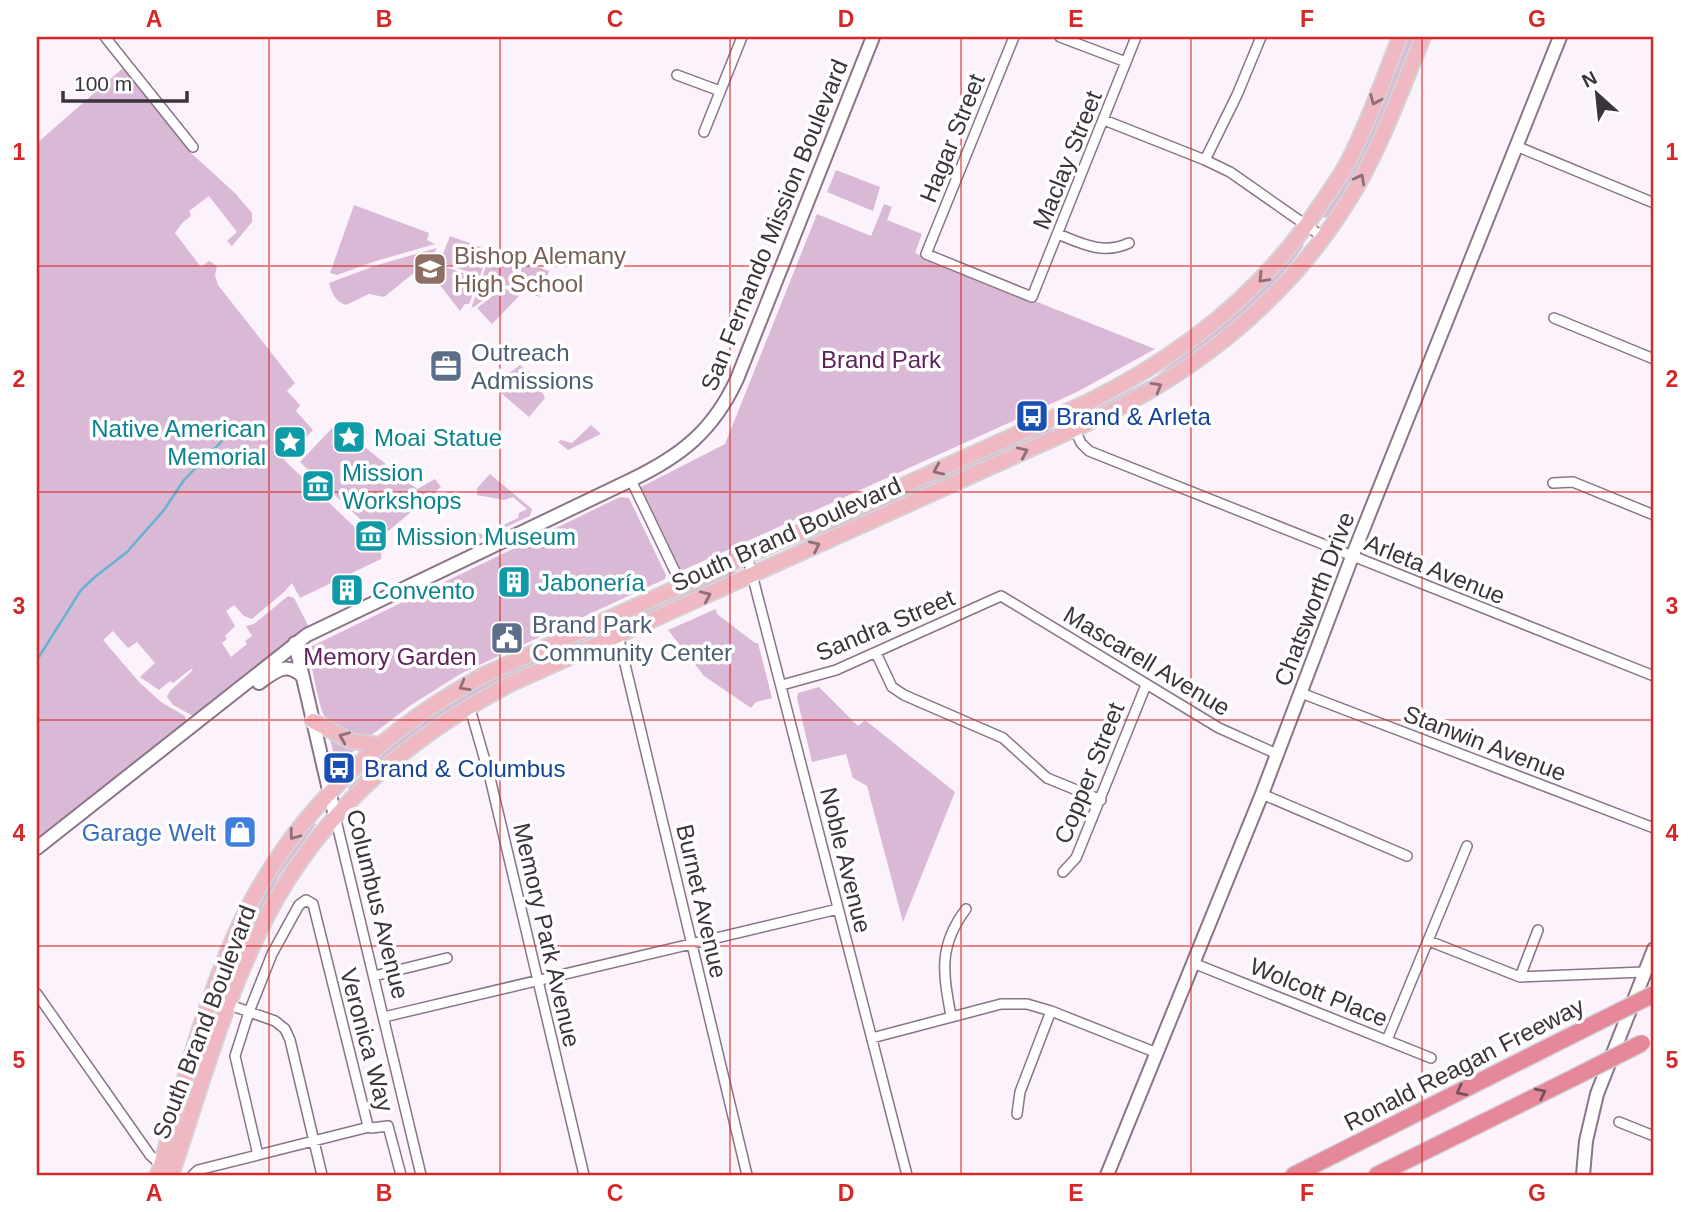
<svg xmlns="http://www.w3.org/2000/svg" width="1691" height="1212" font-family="Arial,sans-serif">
<rect width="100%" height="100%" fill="#fcf2fb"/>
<path fill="#dab9d6" d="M1407 37H1418L1364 163 1332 213 1325 218 1321 215 1384 96Z
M123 68 191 153 236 194 252 213V222L232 246 227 241 237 232 209 196 189 211 191 216 182 223 175 233 201 267 209 261 217 266 215 275 218 285 295 383 287 391 300 405 296 411 313 430 291 452 286 448 282 452 287 457 284 460 381 552V559L300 598 292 583 284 592 252 619 244 616 234 605 226 611 235 626 225 636 227 639 222 643 231 657 247 644 245 641 252 636 246 626 254 624 288 596 294 598 309 627 195 717 173 705 167 697 170 691 193 670 191 669 173 683 170 681 159 690 140 677 155 663 137 642 128 648 113 631 103 640 139 682 161 702 185 716 186 723 37 840V143Z
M836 170 880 187 873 211 827 192Z
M884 204 892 207 887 220 922 234 915 253 1155 349 1077 392 681 571 641 487 725 444 817 214 871 236Z
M354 205 429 233 427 240 435 244 376 261 337 275 330 273Z
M450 236 489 250 480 276 440 262Z
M1301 243 1304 245C1291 266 1272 282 1259 303L1187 363 1091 416 1090 412 1093 410 1155 377 1215 330 1259 290Z
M437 248 430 260 384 297 369 294 346 305C335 302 332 293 329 283L377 265Z
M492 251 549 271 540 297 482 277Z
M438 264 479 279 469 304H465L460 311 429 271Z
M481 280 501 286 473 308 472 306Z
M503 288 521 294 492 324 477 308Z
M520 365 544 385 542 391 545 398 529 417 493 386Z
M336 424 417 489 435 479 441 487 380 538 300 462Z
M591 425 601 434 568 450 558 442 561 440 572 443Z
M1052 428 1054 433 772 559 771 557 824 531 843 518 1042 429Z
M490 474 532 509 530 516 480 539 477 532 483 535 518 518 519 513 527 509 513 497 504 500 477 495V488Z
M620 497 629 498 666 575 665 579 462 673 411 705 369 737C355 736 334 730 325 717 318 705 312 667 309 652L310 647Z
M734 569 737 576 508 680 354 788 350 790 348 788 411 727 500 673Z
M716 609 717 614 755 643H758L772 698 756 702 751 708 704 676 668 630Z
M819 687 858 726 865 720 955 792 903 922 867 786 853 778 846 754 812 762 797 698 798 693Z
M333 737 358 747 337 767 330 739Z
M314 823 316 824 278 877 227 992 224 991C239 929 270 881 306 828Z
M216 1013 220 1016 183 1123 179 1122 199 1049Z"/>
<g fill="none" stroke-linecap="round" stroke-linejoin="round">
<path stroke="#65b3d3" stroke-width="2.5" d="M37 660 81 590 96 576 127 552 164 510 184 480 223 440 243 426"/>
<defs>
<path id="street" d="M105 37 193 147
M1014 37 926 254 1032 297 1136 37
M1060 37 1126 62
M677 75 720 91
M1104 120 1205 160 1230 172 1323 237
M704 132 742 37
M1516 146 1654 203
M1205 160 1237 95 1261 37
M1058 234C1082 244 1104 255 1129 243
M1554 318 1654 359
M1067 412 1081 443 1089 451 1654 676
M631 480 681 584
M1553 483 1573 482 1654 515
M747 555 907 1175
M618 635 747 1175
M876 653 892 687 904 695 1003 738 1047 778 1101 800
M782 685 836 670 1001 596 1219 728 1277 754
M1301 693 1654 828
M469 705 490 778 584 1175
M1262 794 1407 856
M335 816 421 1175
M1063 872 1076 858 1146 685
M1429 941 1520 977 1644 972
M1193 963 1431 1058
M374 976 447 958
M1520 977 1538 930
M37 994 150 1155 161 1165
M210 998 275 1021 285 1029 290 1040 322 1175
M951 1016C943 973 938 946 966 909
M384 1017 838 909
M872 1038 1001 1004H1027L1051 1011 1157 1053
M1387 1040 1467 846
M1017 1114 1020 1092 1051 1011
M1619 1122 1654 1136
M258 1155 369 1127
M193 1175 198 1170 258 1155 235 1056 249 1012 272 954 299 905 306 900 313 904 368 1126 371 1128 388 1126 401 1175"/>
<path id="secondary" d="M295 643 335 816
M259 683C274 672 287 660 303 677
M37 848 307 635 631 480C681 456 713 431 737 379L873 37
M1107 1175 1262 794 1352 557 1560 37
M1583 1175 1586 1141 1597 1094 1654 949"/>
<path id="primary" d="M313 721 351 741 379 745
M158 1175C176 1116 189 1055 211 997 223 962 237 927 255 895 308 799 391 725 486 674L1086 403C1182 356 1264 292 1323 201 1332 188 1342 174 1349 160 1369 121 1384 78 1400 37
M171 1175C202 1085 228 985 275 901 330 804 412 735 510 684L1101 417C1206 365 1296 291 1356 188 1383 141 1402 88 1423 37"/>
<path id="highway" d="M1294 1175 1598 1022
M1377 1175 1575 1077"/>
</defs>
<use href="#street" stroke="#8a7488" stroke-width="12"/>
<use href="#secondary" stroke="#8a7488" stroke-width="16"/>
<use href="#primary" stroke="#d4d2d4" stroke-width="18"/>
<use href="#highway" stroke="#d4d2d4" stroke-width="19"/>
<use href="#street" stroke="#fff" stroke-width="9"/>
<use href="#secondary" stroke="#fff" stroke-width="12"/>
<use href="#primary" stroke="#efb8c2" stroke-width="14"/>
<use href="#highway" stroke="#e5899a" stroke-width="16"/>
<defs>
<path id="highway-bridge" d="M1598 1022 1654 994
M1575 1077 1642 1043"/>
</defs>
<use href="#highway-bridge" stroke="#d4d2d4" stroke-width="19" stroke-linecap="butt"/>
<use href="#highway-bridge" stroke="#e5899a" stroke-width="16"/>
</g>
<defs><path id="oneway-chevron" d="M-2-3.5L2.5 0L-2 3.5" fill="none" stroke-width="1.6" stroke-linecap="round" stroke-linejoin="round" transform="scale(1.75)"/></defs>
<g stroke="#8d6f78">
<use href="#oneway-chevron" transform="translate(1375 100) rotate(113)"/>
<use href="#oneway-chevron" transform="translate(1360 179) rotate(-62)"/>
<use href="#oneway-chevron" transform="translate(1263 278) rotate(134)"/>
<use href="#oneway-chevron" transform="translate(1157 387) rotate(-30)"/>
<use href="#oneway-chevron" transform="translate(1023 452) rotate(-24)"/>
<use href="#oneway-chevron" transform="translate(938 470) rotate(156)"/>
<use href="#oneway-chevron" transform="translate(815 546) rotate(-25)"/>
<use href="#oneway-chevron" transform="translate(706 596) rotate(-24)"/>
<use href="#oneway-chevron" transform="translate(464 686) rotate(150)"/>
<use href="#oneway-chevron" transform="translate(344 737) rotate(-157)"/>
<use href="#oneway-chevron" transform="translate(294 835) rotate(127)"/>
</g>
<g stroke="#78515d">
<use href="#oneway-chevron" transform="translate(1461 1091) rotate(153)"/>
<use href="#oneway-chevron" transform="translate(1541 1093) rotate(-26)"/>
</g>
<path fill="none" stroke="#d62828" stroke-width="2" stroke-opacity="0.55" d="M269 37V1175M500 37V1175M730 37V1175M961 37V1175M1191 37V1175M1422 37V1175M37 266H1654M37 492H1654M37 720H1654M37 946H1654"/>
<defs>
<symbol id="school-square" viewBox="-11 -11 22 22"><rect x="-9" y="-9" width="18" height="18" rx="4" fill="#8d6e63" stroke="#fff"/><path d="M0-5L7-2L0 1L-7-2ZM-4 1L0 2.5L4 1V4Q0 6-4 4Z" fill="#fff"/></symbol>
<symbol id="office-square" viewBox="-11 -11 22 22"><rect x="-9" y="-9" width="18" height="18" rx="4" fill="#5c6f8a" stroke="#fff"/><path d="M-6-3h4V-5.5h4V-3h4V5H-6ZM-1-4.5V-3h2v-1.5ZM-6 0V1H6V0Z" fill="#fff"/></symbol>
<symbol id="bus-square" viewBox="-11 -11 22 22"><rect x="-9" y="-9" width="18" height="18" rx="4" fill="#1a4fb4" stroke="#fff"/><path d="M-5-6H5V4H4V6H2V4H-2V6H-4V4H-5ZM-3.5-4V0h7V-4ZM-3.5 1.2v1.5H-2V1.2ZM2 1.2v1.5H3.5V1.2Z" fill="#fff"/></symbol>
<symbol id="sight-square" viewBox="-11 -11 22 22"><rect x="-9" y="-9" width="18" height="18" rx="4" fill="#0f9aa8" stroke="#fff"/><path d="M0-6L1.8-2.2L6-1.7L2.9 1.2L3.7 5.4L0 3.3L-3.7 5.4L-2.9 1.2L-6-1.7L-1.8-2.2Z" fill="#fff"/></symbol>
<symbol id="museum-square" viewBox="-11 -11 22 22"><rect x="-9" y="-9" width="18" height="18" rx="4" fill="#0f9aa8" stroke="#fff"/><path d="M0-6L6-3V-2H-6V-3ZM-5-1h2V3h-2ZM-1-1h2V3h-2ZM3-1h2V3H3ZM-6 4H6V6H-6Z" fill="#fff"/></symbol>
<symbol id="building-square" viewBox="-11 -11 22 22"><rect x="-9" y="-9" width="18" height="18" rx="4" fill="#0f9aa8" stroke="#fff"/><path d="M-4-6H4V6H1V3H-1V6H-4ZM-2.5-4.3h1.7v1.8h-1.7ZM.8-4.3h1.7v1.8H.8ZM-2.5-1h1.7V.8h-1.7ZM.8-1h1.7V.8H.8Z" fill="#fff"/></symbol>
<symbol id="civic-square" viewBox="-11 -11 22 22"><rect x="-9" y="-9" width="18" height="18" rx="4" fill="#5c6f8a" stroke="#fff"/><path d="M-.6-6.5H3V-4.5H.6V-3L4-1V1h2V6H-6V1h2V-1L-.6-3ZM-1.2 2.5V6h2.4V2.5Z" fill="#fff"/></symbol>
<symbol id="shop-square" viewBox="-11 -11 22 22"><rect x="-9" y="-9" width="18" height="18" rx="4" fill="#3f7fe0" stroke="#fff"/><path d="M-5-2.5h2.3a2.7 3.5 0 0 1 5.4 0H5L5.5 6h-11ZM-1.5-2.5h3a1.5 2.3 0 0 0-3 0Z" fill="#fff"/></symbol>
</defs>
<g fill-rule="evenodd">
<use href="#school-square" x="411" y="250" width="38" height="38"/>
<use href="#office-square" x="427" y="347" width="38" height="38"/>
<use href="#bus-square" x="1013" y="397" width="38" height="38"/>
<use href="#sight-square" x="330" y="418" width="38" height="38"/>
<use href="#sight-square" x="271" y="423" width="38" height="38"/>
<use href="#museum-square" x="299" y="467" width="38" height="38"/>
<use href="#museum-square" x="352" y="517" width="38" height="38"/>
<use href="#building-square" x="495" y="563" width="38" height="38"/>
<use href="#building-square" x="328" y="571" width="38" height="38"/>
<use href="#civic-square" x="488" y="619" width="38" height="38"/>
<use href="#bus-square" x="320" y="749" width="38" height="38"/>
<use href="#shop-square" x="221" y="813" width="38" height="38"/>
</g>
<g text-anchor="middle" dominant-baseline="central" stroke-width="7" stroke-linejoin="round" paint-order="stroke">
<g font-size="24" fill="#3d333c" stroke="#fff">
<text transform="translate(952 138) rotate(-68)">Hagar Street</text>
<text transform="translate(1067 160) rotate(-68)">Maclay Street</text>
<text transform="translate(774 225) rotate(-68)">San Fernando Mission Boulevard</text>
<text transform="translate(786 534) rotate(-24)">South Brand Boulevard</text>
<text transform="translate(1435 569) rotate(22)">Arleta Avenue</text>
<text transform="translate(1314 599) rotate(-69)">Chatsworth Drive</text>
<text transform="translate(885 625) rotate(-23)">Sandra Street</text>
<text transform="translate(1147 661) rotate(31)">Mascarell Avenue</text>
<text transform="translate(1485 743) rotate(21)">Stanwin Avenue</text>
<text transform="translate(1089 773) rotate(-68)">Copper Street</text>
<text transform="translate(846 860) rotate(76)">Noble Avenue</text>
<text transform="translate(702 901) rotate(77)">Burnet Avenue</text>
<text transform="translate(378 904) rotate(76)">Columbus Avenue</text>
<text transform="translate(547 935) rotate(77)">Memory Park Avenue</text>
<text transform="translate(1319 992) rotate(22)">Wolcott Place</text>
<text transform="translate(204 1022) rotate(-69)">South Brand Boulevard</text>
<text transform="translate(367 1040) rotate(75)">Veronica Way</text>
<text transform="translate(1464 1064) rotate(-27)">Ronald Reagan Freeway</text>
</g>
<g font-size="24" fill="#785e54" stroke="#fff" text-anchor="start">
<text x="454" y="255">Bishop Alemany<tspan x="454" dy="28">High School</tspan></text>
</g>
<g font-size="24" fill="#4e5e75" stroke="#fff" text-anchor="start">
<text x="471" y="352">Outreach<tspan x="471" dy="28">Admissions</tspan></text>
<text x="532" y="624">Brand Park<tspan x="532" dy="28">Community Center</tspan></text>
</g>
<g font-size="24" fill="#60215c" stroke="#fff">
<text x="881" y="359">Brand Park</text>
<text x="390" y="656">Memory Garden</text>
</g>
<g font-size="24" fill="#164399" stroke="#fff" text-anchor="start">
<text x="1056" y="416">Brand &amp; Arleta</text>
<text x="364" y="768">Brand &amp; Columbus</text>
</g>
<g font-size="24" fill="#0d838f" stroke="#fff" text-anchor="start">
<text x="266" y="428" text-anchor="end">Native American<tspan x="266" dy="28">Memorial</tspan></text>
<text x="374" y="437">Moai Statue</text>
<text x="342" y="472">Mission<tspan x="342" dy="28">Workshops</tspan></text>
<text x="396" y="536">Mission Museum</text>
<text x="538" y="582">Jabonería</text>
<text x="372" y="590">Convento</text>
</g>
<g font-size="24" fill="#366cbe" stroke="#fff" text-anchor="end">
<text x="216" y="832">Garage Welt</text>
</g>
</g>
<rect width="1691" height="1212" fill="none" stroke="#ffffff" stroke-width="77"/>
<g transform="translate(1597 94) rotate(333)" stroke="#ffffff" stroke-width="5" paint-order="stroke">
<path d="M0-5L12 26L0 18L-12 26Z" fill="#3d333c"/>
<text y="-10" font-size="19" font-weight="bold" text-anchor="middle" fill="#3d333c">N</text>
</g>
<path d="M63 91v10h124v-10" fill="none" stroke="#3d333c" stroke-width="3.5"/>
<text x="74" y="91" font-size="21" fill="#3d333c" stroke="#ffffff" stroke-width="5" paint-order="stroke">100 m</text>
<rect x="38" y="38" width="1614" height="1136" fill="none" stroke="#d62828" stroke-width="2.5"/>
<g font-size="23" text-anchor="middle" font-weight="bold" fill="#d62828">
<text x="154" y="27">A</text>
<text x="384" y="27">B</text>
<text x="615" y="27">C</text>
<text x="846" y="27">D</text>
<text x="1076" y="27">E</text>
<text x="1307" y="27">F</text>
<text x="1537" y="27">G</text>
<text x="19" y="160">1</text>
<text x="1672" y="160">1</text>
<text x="19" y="387">2</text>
<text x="1672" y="387">2</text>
<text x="19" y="614">3</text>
<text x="1672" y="614">3</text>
<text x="19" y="841">4</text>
<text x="1672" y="841">4</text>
<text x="19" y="1068">5</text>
<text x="1672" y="1068">5</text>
<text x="154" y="1201">A</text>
<text x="384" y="1201">B</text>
<text x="615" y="1201">C</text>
<text x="846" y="1201">D</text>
<text x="1076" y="1201">E</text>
<text x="1307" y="1201">F</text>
<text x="1537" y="1201">G</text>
</g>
</svg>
